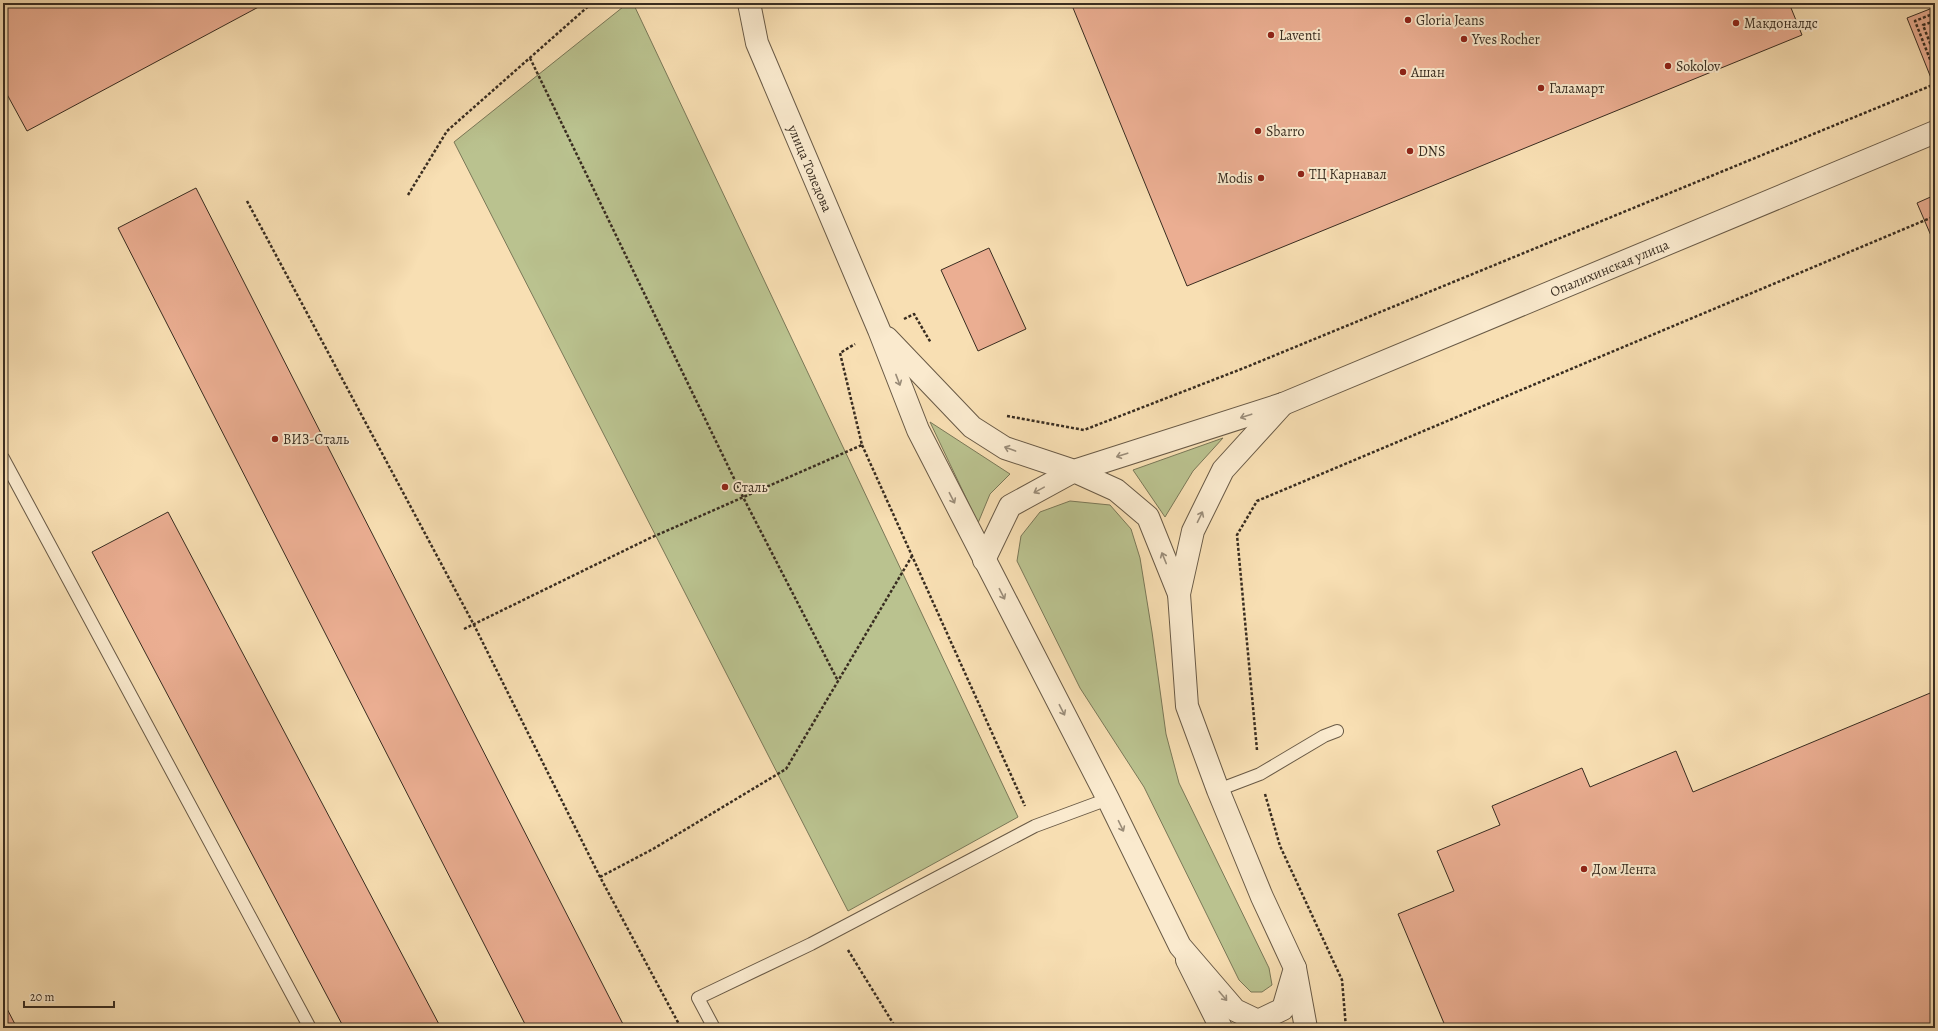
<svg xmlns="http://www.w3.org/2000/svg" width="1938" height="1031" font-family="Alegreya,serif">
<rect width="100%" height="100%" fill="#f8dfb3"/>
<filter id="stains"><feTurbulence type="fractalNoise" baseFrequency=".005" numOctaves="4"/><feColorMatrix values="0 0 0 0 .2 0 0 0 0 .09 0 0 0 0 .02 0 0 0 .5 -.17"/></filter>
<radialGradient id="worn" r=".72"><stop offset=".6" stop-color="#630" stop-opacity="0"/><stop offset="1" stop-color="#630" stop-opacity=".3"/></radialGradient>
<path fill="#bac28f" stroke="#7a7858" d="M628 3H633L1018 817 848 911 454 142Z
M930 422 1010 474 990 494 978 523Z
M1223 438 1193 471 1165 517 1133 470Z
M1070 501 1110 505 1131 529 1140 558 1152 632 1166 734 1179 783 1269 968 1272 985 1262 992H1251L1239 980 1144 787 1080 688 1017 561 1021 536 1040 512Z"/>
<path fill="#ebae92" stroke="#392d21" d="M3 3H266L27 131 3 87Z
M1071 3H1789L1802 35 1187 286Z
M1935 7V88L1907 18Z
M196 188 432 651 625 1028H527L118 228Z
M1935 195V245L1917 203Z
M989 248 1026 329 978 351 941 270Z
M168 512 441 1028H344L92 552Z
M1935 691V1028H1446L1398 914 1454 891 1437 851 1500 825 1492 806 1582 768 1590 787 1676 751 1693 792Z
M3 1001 17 1028H3Z"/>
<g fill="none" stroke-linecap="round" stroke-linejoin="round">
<defs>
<path id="service" d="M3 458 310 1028
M1218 790 1260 774 1324 736 1337 731
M714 1028 698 998 811 944 1035 826 1108 799"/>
<path id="minor" d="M1187 960 1221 1028
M1295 968 1306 1028"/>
<g id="tertiary">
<path id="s1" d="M749 3 757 43 879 330 918 430 1108 799 1180 946 1235 1010 1258 1021 1283 1009 1295 968 1262 897 1218 790 1187 706 1179 594 1193 531 1223 470 1283 404"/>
<path id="s2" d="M887 338 972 427 1005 448 1074 471 1283 404 1935 132"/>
<path d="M984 560 1010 506 1074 471 1116 490 1148 517 1179 594"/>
</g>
</defs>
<use href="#service" stroke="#695a46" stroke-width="14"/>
<use href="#minor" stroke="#695a46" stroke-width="24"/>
<use href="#tertiary" stroke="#695a46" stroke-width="24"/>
<path stroke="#392d21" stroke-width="2.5" stroke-dasharray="3 2" stroke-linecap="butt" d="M1935 13 1915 21 1935 72
M1935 21 1923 25 1935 56
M530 58 743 497 838 681
M408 195 447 131 592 3
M247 201 474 625 600 877 681 1028
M904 319 914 314 931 343
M1007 416 1084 430 1244 368 1935 84
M862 445 1025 806
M464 629 648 539 862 445 840 353 855 344
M1257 750 1237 535 1257 501 1935 216
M1265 794 1280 846 1342 980 1346 1028
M600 877 653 849 786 769 912 556
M848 950 896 1028"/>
<use href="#service" stroke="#faeace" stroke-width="12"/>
<use href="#minor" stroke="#faeace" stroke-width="22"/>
<use href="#tertiary" stroke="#faeace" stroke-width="22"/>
</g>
<defs><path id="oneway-shaft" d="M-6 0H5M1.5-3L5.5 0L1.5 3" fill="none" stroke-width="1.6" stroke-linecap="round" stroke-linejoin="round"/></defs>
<g stroke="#9a8c78">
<use href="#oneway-shaft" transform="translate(898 380) rotate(69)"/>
<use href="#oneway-shaft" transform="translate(1246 416) rotate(162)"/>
<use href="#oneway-shaft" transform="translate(1010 449) rotate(-160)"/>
<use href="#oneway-shaft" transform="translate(1122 455) rotate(162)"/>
<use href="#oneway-shaft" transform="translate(1039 490) rotate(151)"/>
<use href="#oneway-shaft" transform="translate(952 498) rotate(63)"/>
<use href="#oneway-shaft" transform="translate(1200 517) rotate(-64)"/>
<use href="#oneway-shaft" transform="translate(1164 558) rotate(-112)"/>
<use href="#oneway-shaft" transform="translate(1002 594) rotate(63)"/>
<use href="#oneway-shaft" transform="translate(1062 710) rotate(63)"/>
<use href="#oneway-shaft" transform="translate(1121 826) rotate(64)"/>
<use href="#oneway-shaft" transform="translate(1223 996) rotate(50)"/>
</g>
<g fill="#8f2418" stroke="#faeace" stroke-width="1.5">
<circle cx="1408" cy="20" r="4"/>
<circle cx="1736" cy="23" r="4"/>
<circle cx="1271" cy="35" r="4"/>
<circle cx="1464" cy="39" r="4"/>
<circle cx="1668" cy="66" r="4"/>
<circle cx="1403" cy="72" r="4"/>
<circle cx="1541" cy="88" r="4"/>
<circle cx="1258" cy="131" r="4"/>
<circle cx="1410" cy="151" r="4"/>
<circle cx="1301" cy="174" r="4"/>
<circle cx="1261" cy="178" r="4"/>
<circle cx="275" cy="439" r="4"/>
<circle cx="725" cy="487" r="4"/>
<circle cx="1584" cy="869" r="4"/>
</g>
<g text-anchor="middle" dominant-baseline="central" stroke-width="4" stroke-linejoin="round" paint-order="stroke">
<g font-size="14" fill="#392d21" stroke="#faeace" text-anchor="start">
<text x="1416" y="20">Gloria Jeans</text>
<text x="1744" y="23">Макдоналдс</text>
<text x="1279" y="35">Laventi</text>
<text x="1472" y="39">Yves Rocher</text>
<text x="1676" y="66">Sokolov</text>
<text x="1411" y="72">Ашан</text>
<text x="1549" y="88">Галамарт</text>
<text x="1266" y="131">Sbarro</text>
<text x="1418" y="151">DNS</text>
<text x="1309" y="174">ТЦ Карнавал</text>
<text x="1253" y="178" text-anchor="end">Modis</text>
<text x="283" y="439">ВИЗ-Сталь</text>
<text x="733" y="487">Сталь</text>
<text x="1592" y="869">Дом Лента</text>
</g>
<g font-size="14" fill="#392d21" stroke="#faeace">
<text stroke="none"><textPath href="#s1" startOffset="177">улица Толедова</textPath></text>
<text stroke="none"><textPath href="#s2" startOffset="808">Опалихинская улица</textPath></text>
</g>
</g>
<rect width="1938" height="1031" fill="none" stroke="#f8dfb3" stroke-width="16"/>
<rect x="4" y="4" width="1930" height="1023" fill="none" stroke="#392d21" stroke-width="2"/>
<rect x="8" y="8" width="1922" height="1015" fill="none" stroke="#392d21"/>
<path d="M24 1001v6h90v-6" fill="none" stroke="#392d21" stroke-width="2"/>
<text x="30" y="1001" font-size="12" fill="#392d21" stroke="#faeace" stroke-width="3" paint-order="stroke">20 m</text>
<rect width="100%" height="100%" filter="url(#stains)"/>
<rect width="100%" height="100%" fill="url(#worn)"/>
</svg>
